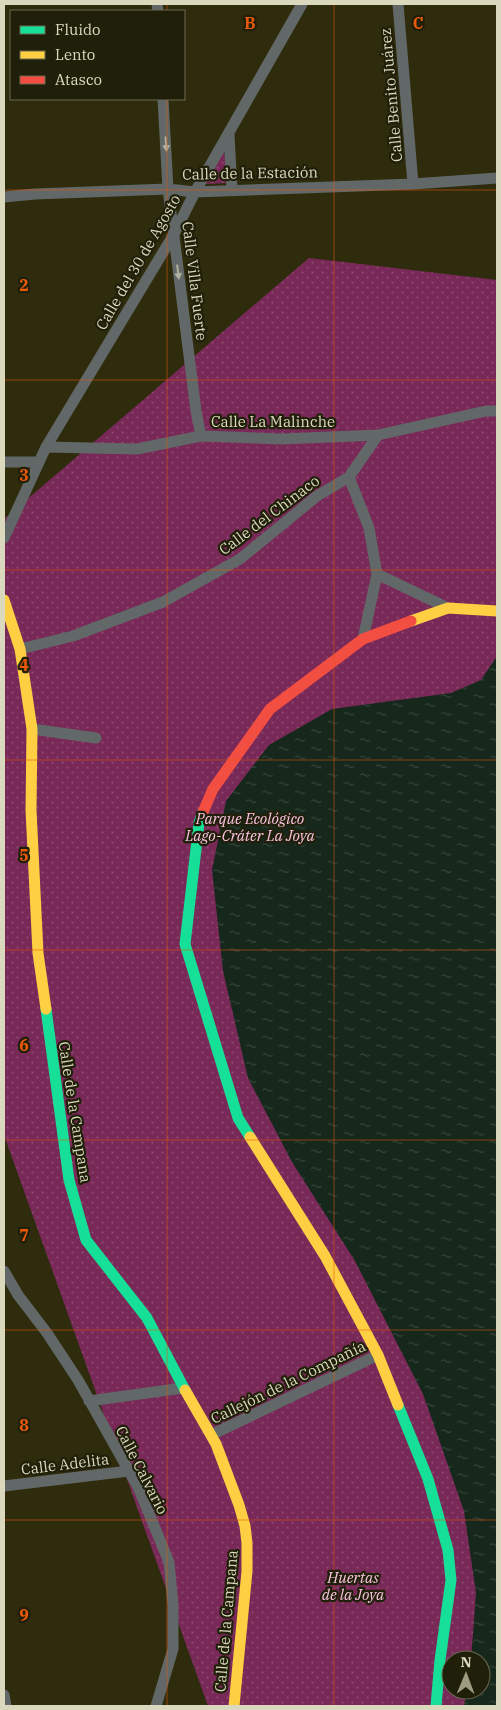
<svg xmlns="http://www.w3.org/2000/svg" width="501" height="1710" font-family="'IBM Plex Serif',serif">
<defs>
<pattern id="grass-dots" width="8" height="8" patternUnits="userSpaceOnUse" patternTransform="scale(1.25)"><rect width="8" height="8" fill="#782957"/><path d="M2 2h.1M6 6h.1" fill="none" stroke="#8b476d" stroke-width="1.8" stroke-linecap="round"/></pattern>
<pattern id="water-ripples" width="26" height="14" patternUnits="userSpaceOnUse" patternTransform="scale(1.25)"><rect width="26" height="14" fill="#16271c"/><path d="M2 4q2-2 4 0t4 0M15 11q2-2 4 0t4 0" fill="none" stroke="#37463b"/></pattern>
</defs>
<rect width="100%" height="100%" fill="#2f2c0d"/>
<path fill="url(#grass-dots)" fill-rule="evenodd" d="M224 149 227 183 205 184Z
M309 258 497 280V1706H208L4 1135V519ZM451 1660H481V1690H451Z"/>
<path fill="url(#water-ripples)" d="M497 656V1706H464L467 1690H481V1660H471L476 1593 464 1511 423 1394 355 1261 292 1162 248 1078 223 971 212 870 226 801 269 745 332 709 451 693 481 680Z"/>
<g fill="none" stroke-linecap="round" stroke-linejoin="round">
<path stroke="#616867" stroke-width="11" d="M157 4 158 11
M398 4 413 184
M163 99 168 189 196 411 201 436
M229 135 232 190
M4 197 35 194 168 189 195 192 413 184 497 178
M46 447 137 449 201 436 282 439 378 435 486 411H497
M4 462H38
M349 477 369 528 377 574 363 639
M4 538 46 447 174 234 195 192 302 4
M377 574 448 608
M20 649 73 636 163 602 240 559 317 496 349 477 378 435
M32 729 96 738
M4 1271 18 1295 47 1333 78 1380 138 1487 169 1562 173 1605V1649L156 1706
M89 1401 183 1388
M211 1435 378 1355
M4 1486 129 1471
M4 1695 6 1706"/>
<path stroke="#16e098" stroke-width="11" d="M203 812 199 823 185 944 238 1118 250 1137
M46 1009 69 1180 86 1240 147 1318 185 1390
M398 1405 428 1479 448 1550 451 1580 440 1660 436 1706"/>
<path stroke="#ffcf43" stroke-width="11" d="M4 600 20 649 32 729 31 810 38 953 46 1009
M411 621 448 608 497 611
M250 1137 325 1256 378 1355 398 1405
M185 1390 216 1444 239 1505 245 1526 247 1543V1571L234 1706"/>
<path stroke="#f24e42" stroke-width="11" d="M203 812 213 789 270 709 363 639 411 621"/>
</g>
<defs><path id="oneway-solid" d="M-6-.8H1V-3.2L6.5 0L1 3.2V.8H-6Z" transform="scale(1.25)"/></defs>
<g fill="#b0b1a0">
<use href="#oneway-solid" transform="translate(166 144) rotate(86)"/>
<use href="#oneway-solid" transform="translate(178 272) rotate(83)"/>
</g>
<path fill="none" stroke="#e8590c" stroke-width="1" stroke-opacity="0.55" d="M167 4V11M334 4V1706M167 99V1706M4 190H497M4 380H497M4 570H497M4 760H497M4 950H497M4 1140H497M4 1330H497M4 1520H497"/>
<g text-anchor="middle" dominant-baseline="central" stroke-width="4.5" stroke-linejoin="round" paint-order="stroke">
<g font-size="15" fill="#dad9be" stroke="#201f09">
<text transform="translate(391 95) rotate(-95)">Calle Benito Juárez</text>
<text transform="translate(250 173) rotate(-1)">Calle de la Estación</text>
<text transform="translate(138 262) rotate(-60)">Calle del 30 de Agosto</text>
<text transform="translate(195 281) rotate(83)">Calle Villa Fuerte</text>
<text x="273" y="421">Calle La Malinche</text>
<text transform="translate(269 515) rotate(-37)">Calle del Chinaco</text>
<text transform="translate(75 1112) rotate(81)">Calle de la Campana</text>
<text transform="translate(288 1382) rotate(-26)">Callejón de la Compañía</text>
<text transform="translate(65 1464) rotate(-7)">Calle Adelita</text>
<text transform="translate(142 1470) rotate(63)">Calle Calvario</text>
<text transform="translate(226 1621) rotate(-85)">Calle de la Campana</text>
</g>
<g font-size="15" font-style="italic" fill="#fac3e1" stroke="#201f09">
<text x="250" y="818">Parque Ecológico<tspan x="250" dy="17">Lago-Cráter La Joya</tspan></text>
<text x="353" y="1577">Huertas<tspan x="353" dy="17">de la Joya</tspan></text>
</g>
</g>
<g font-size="16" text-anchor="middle" font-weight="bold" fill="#e8590c" stroke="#201f09" stroke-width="4.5" stroke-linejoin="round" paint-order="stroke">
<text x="250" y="29">B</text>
<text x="418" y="29">C</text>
<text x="24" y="291">2</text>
<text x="24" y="481">3</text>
<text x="24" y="671">4</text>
<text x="24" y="861">5</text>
<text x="24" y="1051">6</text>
<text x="24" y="1241">7</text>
<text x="24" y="1431">8</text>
<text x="24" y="1621">9</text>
</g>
<rect width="501" height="1710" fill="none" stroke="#dad9be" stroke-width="10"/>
<rect x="10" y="10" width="175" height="90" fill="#201f09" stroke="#6a6951"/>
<rect x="20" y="26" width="25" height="8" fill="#16e098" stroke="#6a6951"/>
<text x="55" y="35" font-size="15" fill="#dad9be">Fluido</text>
<rect x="20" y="51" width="25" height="8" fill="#ffcf43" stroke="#6a6951"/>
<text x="55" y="60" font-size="15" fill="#dad9be">Lento</text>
<rect x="20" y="76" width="25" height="8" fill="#f24e42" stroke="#6a6951"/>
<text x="55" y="85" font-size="15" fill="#dad9be">Atasco</text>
<g transform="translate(466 1675) rotate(1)"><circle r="24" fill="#201f09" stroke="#6a6951"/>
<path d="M0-4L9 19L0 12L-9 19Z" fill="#9e9c80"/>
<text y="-8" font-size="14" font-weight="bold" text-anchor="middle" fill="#dad9be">N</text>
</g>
</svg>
